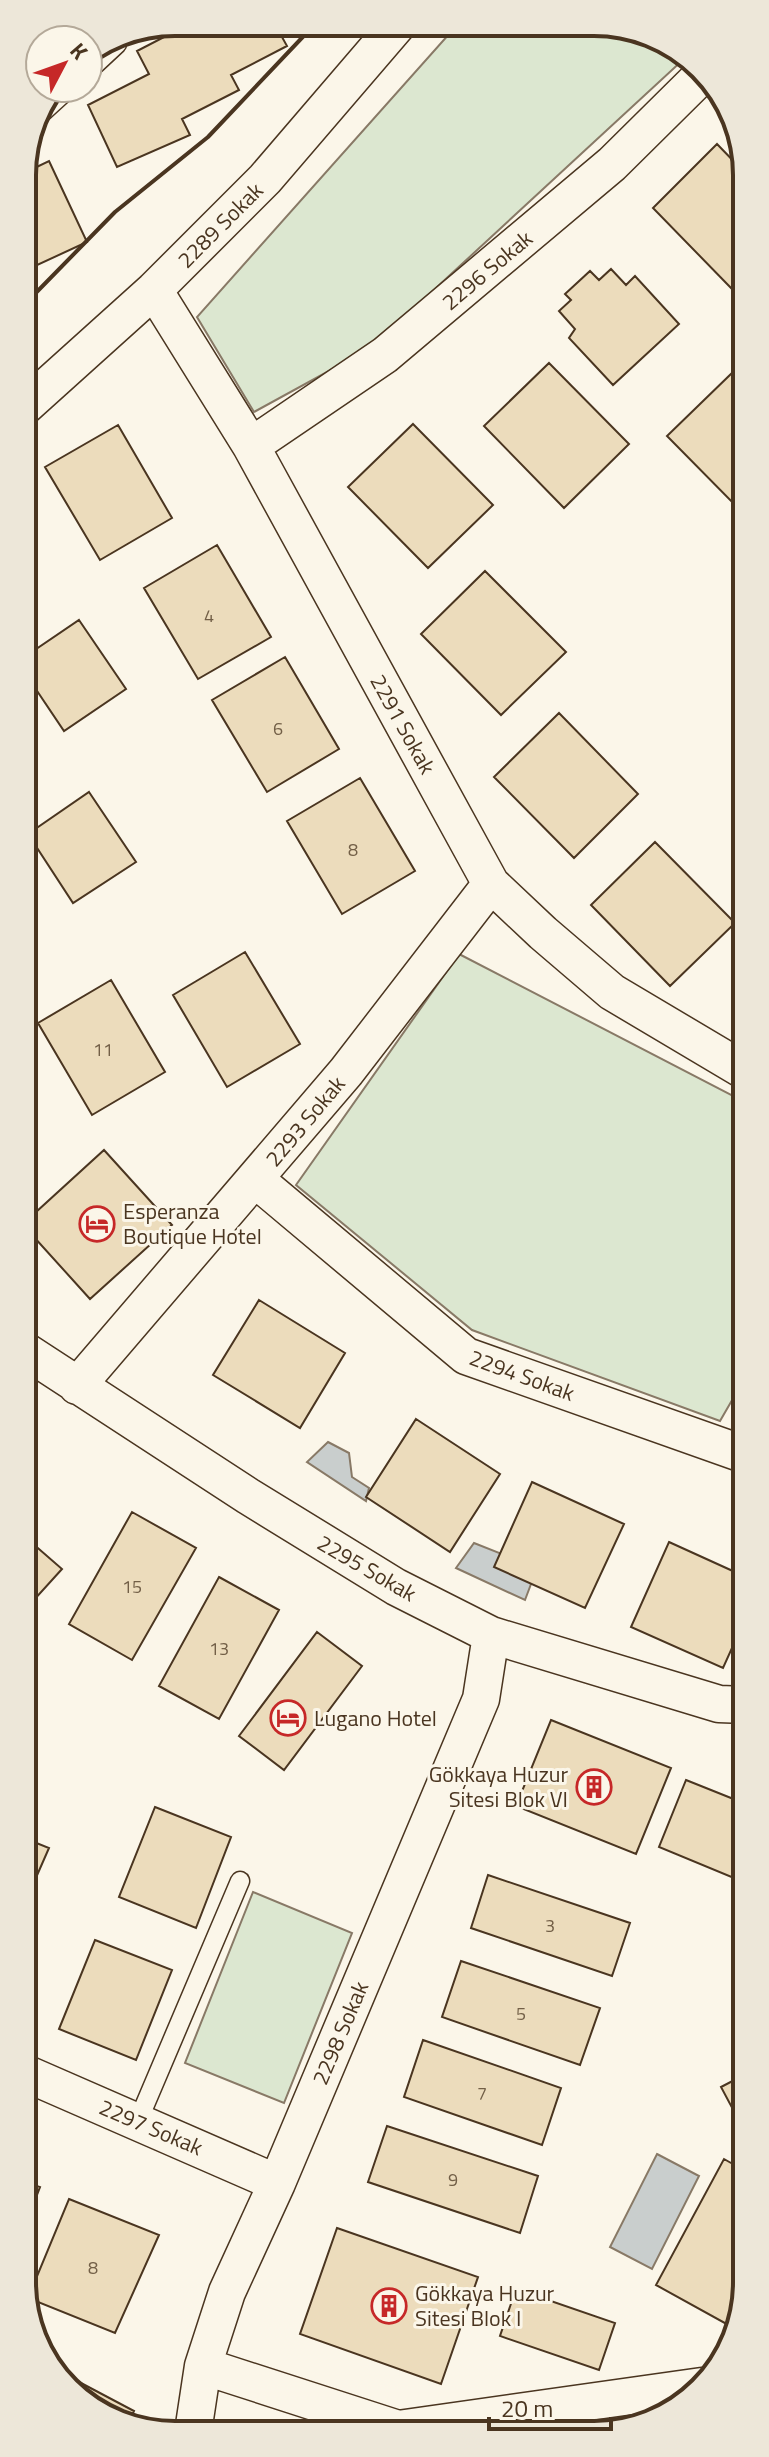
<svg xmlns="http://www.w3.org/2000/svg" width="769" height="2457" font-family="'Titillium Web',sans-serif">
<rect width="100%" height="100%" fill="#fbf6e9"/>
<path fill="#dce7d0" stroke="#887966" stroke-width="2" d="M458 24 624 25 685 58 371 348 254 412 197 317Z
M459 954 745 1102 746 1376 720 1421 472 1330 296 1185Z
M253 1892 352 1933 284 2103 185 2063Z"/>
<path fill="#c9cecd" stroke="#887966" stroke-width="2" d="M328 1442 349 1453 352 1477 369 1488 366 1501 307 1462Z
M474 1543 537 1568 525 1600 456 1568Z
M657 2154 699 2176 652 2269 610 2247Z"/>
<path fill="#ecdcbc" stroke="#4a3520" stroke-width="2" d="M193 22 287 23 277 28 287 46 231 75 239 90 182 119 190 135 117 167 88 105 149 74 137 51Z
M717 144 744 172V277L732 289 653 208Z
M49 161 87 242 24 271 32 290 23 295 22 174Z
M611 269 626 285 635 276 679 324 613 385 569 338 575 329 559 311 571 300 565 294 590 271 599 280Z
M549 363 629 444 564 508 484 426Z
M732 373 744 385 745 515 667 436Z
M413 424 493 505 428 568 348 487Z
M118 425 172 518 100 560 45 467Z
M217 545 271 637 198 679 144 588Z
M485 571 566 652 501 715 421 634Z
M79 620 126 689 64 731 23 670V658Z
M285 657 339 749 267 792 212 700Z
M559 713 638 794 574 858 494 777Z
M360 778 415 871 342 914 287 821Z
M89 792 136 862 73 903 28 834Z
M655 842 735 923 670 986 591 905Z
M245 952 300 1044 227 1087 173 995Z
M111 980 165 1072 92 1115 38 1023Z
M104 1150 172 1225 90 1299 24 1226V1223Z
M259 1300 345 1353 300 1428 213 1375Z
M416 1419 500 1474 450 1552 366 1497Z
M532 1482 624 1524 585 1608 494 1567Z
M132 1512 196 1548 132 1660 69 1624Z
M24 1536 62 1569 24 1611Z
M669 1542 746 1577V1617L723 1668 631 1627Z
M219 1577 279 1610 219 1719 159 1686Z
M317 1632 362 1666 284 1770 239 1736Z
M551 1720 671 1768 636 1854 516 1806Z
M686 1780 746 1804V1883L659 1847Z
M155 1807 231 1837 196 1928 119 1897Z
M24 1838 49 1848 24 1905Z
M488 1875 630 1923 612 1976 471 1928Z
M95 1940 172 1970 136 2060 59 2029Z
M461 1961 600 2008 580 2065 442 2017Z
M423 2040 561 2088 542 2145 404 2097Z
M746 2074 747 2131 745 2132 721 2087Z
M387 2126 538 2176 520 2233 368 2182Z
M724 2159 747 2172V2291L732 2327 656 2285Z
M25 2182 40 2187 25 2226Z
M69 2199 159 2235 115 2333 28 2298Z
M337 2228 478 2277 441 2384 300 2334Z
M516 2289 615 2323 599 2370 500 2336Z
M64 2374 134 2411 128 2423 67 2390 61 2379Z"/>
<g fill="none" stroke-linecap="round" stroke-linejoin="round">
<defs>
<path id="service" d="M88 71 117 44
M35 119 69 88
M138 2121 240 1881"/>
<path id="minor" d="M154 290 251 446 491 884 543 933 612 992 745 1071
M23 408 154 290 265 179 398 24
M251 446 385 355 612 164 705 72
M255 1179 466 1356 746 1455
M24 1350 248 1496 396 1587 491 1635 719 1704 746 1705
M77 1386 346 1072 491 884
M25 2073 277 2183
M203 2366 398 2429 702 2386
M193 2432 203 2366 227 2292 277 2183 481 1699 491 1635"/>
</defs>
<use href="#service" stroke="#4a3520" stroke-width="21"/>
<use href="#minor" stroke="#4a3520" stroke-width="39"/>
<use href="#service" stroke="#fbf6e9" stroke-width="18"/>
<use href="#minor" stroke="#fbf6e9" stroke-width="36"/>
<path stroke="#4a3520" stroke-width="4" d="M23 306 115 212 208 137 316 23"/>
</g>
<defs>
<symbol id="hotel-ring" viewBox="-11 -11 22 22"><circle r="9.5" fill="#fbf6e9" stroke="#c62828" stroke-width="1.5"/><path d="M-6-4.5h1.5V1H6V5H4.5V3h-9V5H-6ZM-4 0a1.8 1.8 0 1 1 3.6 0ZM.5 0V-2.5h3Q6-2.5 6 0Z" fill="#c62828"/></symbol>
<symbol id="building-ring" viewBox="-11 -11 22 22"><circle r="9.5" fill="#fbf6e9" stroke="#c62828" stroke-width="1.5"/><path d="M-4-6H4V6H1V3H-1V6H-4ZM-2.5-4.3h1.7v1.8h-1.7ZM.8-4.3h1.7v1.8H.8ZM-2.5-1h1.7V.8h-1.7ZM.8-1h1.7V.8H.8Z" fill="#c62828"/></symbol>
</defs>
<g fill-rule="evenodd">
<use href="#hotel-ring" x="77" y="1204" width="40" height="40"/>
<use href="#hotel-ring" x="268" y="1698" width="40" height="40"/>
<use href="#building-ring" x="574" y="1767" width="40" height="40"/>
<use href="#building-ring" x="369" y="2286" width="40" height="40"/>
</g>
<g text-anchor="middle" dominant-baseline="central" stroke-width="6" stroke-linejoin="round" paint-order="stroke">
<g font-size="18" fill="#725f47">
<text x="209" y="615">4</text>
<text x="278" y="728">6</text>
<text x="353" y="849">8</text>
<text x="103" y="1049">11</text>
<text x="132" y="1586">15</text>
<text x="219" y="1648">13</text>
<text x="550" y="1925">3</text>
<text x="521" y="2013">5</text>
<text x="482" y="2093">7</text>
<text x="453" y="2179">9</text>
<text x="93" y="2267">8</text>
</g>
<g font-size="22" fill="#4a3520" stroke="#fbf6e9">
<text transform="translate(220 225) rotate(-45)">2289 Sokak</text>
<text transform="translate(487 270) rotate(-40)">2296 Sokak</text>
<text transform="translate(403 724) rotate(61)">2291 Sokak</text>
<text transform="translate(305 1121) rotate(-50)">2293 Sokak</text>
<text transform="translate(522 1375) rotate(20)">2294 Sokak</text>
<text transform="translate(367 1568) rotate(30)">2295 Sokak</text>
<text transform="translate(340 2033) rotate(-67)">2298 Sokak</text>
<text transform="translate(151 2127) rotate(23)">2297 Sokak</text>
</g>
<g font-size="22" fill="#4a3520" stroke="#fbf6e9" text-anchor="start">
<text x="123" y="1211">Esperanza<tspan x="123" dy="25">Boutique Hotel</tspan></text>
<text x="314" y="1718">Lugano Hotel</text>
<text x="568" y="1774" text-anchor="end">Gökkaya Huzur<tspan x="568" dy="25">Sitesi Blok VI</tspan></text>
<text x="415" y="2293">Gökkaya Huzur<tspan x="415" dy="25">Sitesi Blok I</tspan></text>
</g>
</g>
<path d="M0 0H769V2457H0ZM175 36H594A139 139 0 0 1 733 175V2282A139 139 0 0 1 594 2421H175A139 139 0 0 1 36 2282V175A139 139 0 0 1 175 36Z" fill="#ede7d9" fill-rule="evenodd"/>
<path fill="none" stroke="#4a3520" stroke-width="4" d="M175 36H594A139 139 0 0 1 733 175V2282A139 139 0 0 1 594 2421H175A139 139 0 0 1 36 2282V175A139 139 0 0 1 175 36Z"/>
<g transform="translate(64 64) rotate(49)"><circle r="38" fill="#fbf6e9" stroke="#b4a999" stroke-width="2"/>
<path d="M0-6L14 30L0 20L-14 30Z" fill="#c62828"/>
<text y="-12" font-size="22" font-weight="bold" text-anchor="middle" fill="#4a3520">K</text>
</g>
<path d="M489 2417v12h122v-12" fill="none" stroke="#4a3520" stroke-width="4"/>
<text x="501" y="2417" font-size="24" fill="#4a3520" stroke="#fbf6e9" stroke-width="6" paint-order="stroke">20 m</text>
</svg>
